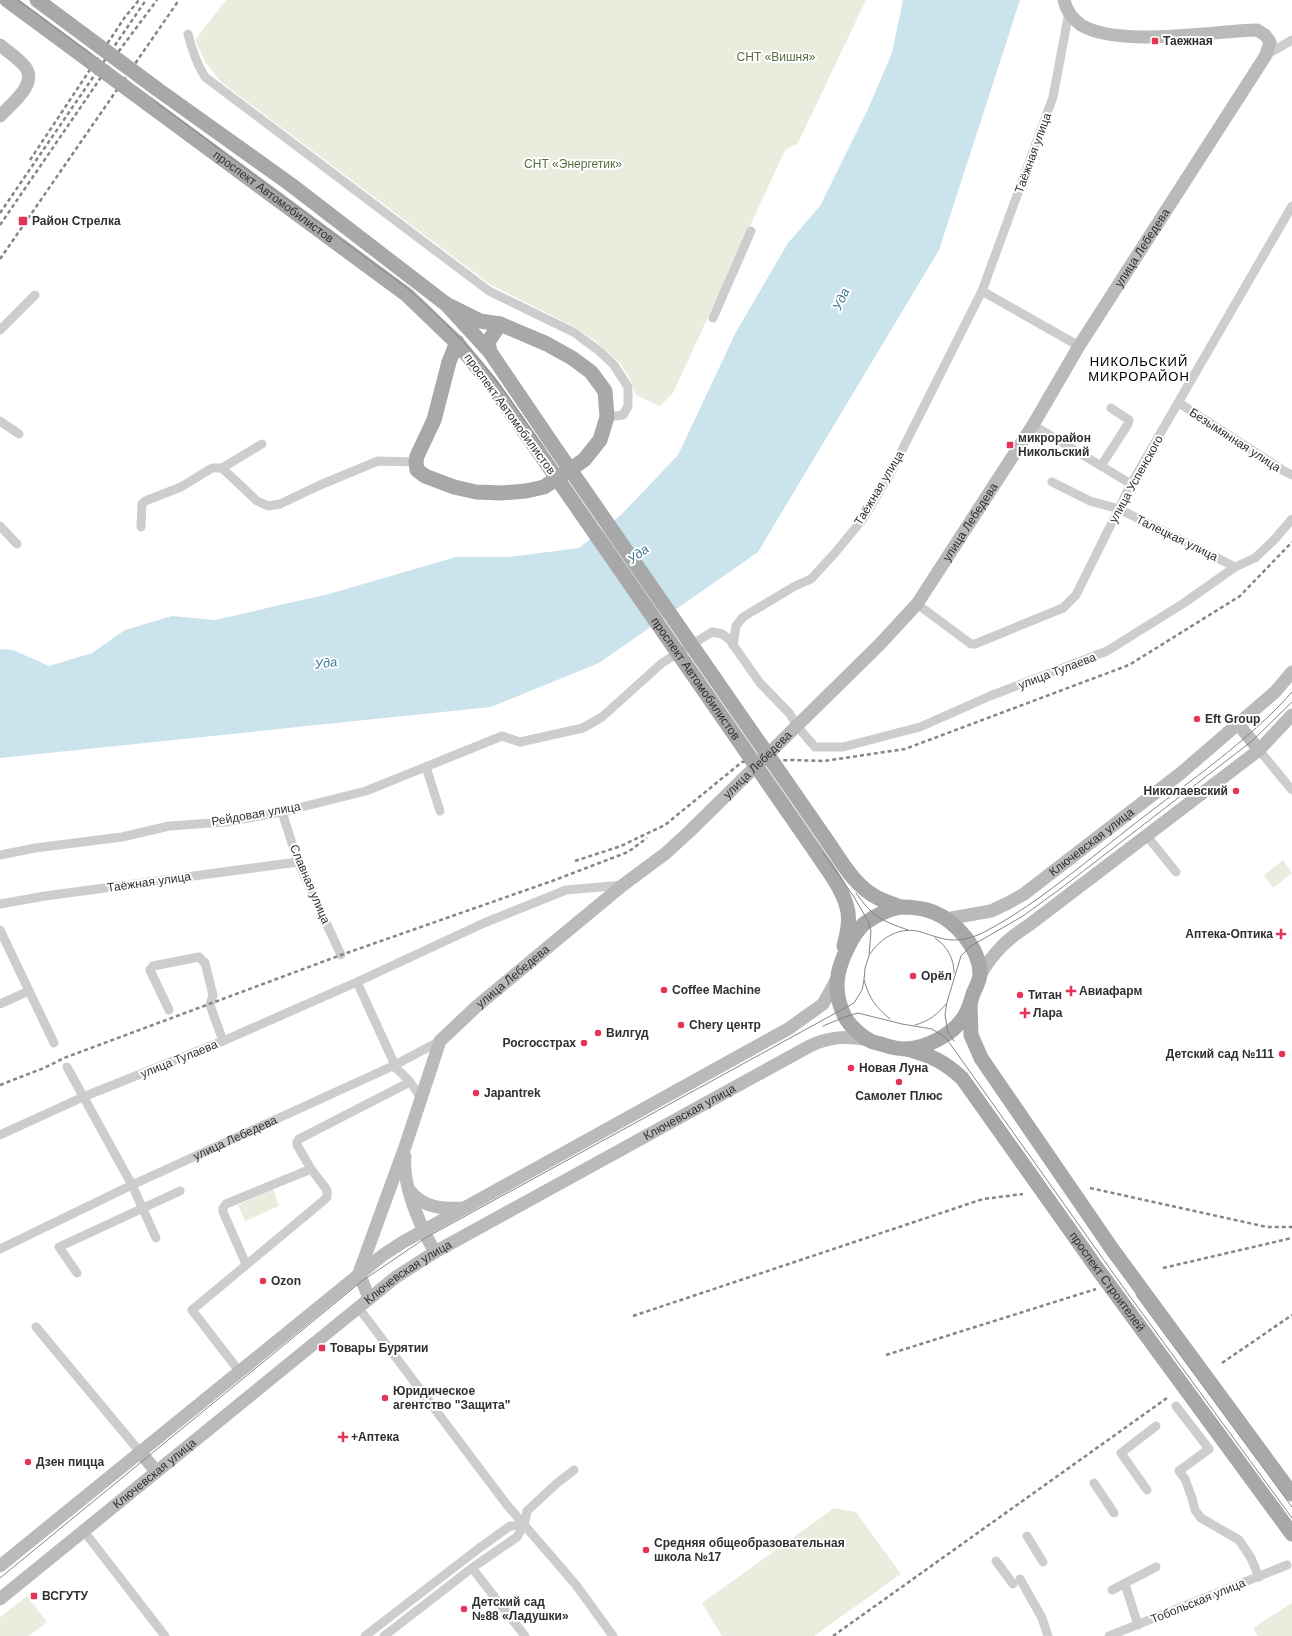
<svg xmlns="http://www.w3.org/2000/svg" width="1292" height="1636" font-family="Arial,sans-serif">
<rect width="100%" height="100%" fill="#fff"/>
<path fill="#e8edde" d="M226 0H866L798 143 785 150 673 393 660 406 636 395 631 381 621 364 594 340 578 329 491 285 221 82 206 63 195 40Z
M1283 860 1292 873 1273 888 1264 875Z
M273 1189 279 1206 245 1221 238 1205Z
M834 1508 856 1512 901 1574 814 1636H722L702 1603Z
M27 1596 47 1622 29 1636H0V1617Z
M1292 1603V1636H1258L1253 1628Z"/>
<path fill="#cbe3ec" d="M903 0H1020L939 250 758 552 599 663 491 707 0 758V649L13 650 49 666 92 653 125 630 172 616 215 620 329 594 456 557H509L579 548 621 515 678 455 736 332 788 243 820 206 868 109 892 53Z"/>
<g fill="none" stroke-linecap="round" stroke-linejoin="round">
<g stroke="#cdcdcd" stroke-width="9">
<path d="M188 34C192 50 196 63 205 77L489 291 575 333 599 351 614 365 628 387V406L623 415 607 417"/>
<path d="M1266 55 1292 40"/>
<path d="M982 291 1053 97 1069 12"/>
<path d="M713 318 751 231"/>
<path d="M0 330 35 295"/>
<path d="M1179 403 1284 471 1292 475"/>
<path d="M0 421 19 434"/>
<path d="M1033 425 1131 484"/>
<path d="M1101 466 1128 424 1129 420 1111 408"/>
<path d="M222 468 262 444"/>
<path d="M1052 482 1090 501 1119 509 1235 567"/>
<path d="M0 526 17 544"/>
<path d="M141 527 142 504 145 501 181 487 212 468H222L257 501 268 506 280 504 320 485 378 461 416 462"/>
<path d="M917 604 971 644H975L1063 608 1076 595 1131 484 1292 206"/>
<path d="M733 645 736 626 743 617 795 586 811 579 834 554 863 519 890 474 982 291 1079 346"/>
<path d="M1259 750 1292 790"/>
<path d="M426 767 440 811"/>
<path d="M282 812 298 862 341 955"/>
<path d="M1147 836 1176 872"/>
<path d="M0 855 35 848 122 837 169 826 226 822 282 812 366 791 502 736 520 742 583 728 602 717 662 663 712 632 722 634 729 639 760 683 790 714 797 726 815 747H843L920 727 990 696 1107 651 1184 603 1235 567 1255 558 1275 539 1292 519"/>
<path d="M0 904 45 896 298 862"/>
<path d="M0 930 54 1043"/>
<path d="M357 982 395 1065"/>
<path d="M0 1004 29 991"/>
<path d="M169 1010 150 970 153 966 199 957 205 963 213 995 210 1005 223 1041"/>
<path d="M393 1066C405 1075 414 1085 421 1099"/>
<path d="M67 1067 132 1185 156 1238"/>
<path d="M0 1135 83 1097 223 1041 357 982 484 923 566 890 623 885"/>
<path d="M311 1169 297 1145V1142L299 1139 410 1082"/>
<path id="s1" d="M0 1249 132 1185 395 1065 440 1041"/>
<path d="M77 1273 59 1247 180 1191"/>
<path d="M358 1307 507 1505 576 1585 613 1636"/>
<path d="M36 1327 140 1452"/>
<path d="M239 1371 192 1310 323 1201 327 1197V1190L311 1169 226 1204 223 1208V1212L246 1264"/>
<path d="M1176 1406 1209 1449 1179 1471 1185 1479 1192 1498 1195 1510 1201 1518 1239 1540 1251 1558 1259 1577"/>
<path d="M1094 1483 1114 1513"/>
<path d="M1147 1490 1121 1453 1156 1426"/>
<path d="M83 1530 165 1636"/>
<path d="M1027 1536 1043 1562"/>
<path d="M996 1561 1013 1584"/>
<path d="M472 1568 525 1636"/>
<path d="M1020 1579 1042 1618 1048 1636"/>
<path d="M1125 1584 1138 1625"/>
<path d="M1112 1590 1156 1567"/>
<path d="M365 1636 478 1549 510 1526 524 1525"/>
<path d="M384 1636 472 1568 517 1537 524 1525 527 1511 556 1484 574 1470"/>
<path d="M1109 1636 1287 1565"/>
</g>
<g stroke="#bababa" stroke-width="13">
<path d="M0 45C8 52 20 59 26 68 37 85 11 104 0 116"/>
<path d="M1239 725 1259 750"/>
<path id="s2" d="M946 919 991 911 1008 903 1024 894 1181 773 1275 692 1292 672"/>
<path d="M980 975C994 952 1006 940 1029 925L1259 750 1292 715"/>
<path d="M405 1156C402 1186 421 1228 435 1252"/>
<path d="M410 1191C423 1208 443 1209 463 1208"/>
<path id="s3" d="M369 1298 359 1273 406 1144 440 1041 477 1006 623 885 666 853 690 831 880 644 917 604 1033 425 1079 346 1266 55 1270 42 1265 35 1257 30C1212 31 1119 48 1081 25 1073 19 1066 10 1064 0"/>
<path d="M140 1452 156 1471"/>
<path d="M0 1566 383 1255 403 1242 788 1029 823 1004 837 979"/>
<path id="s4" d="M0 1599 396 1277 435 1252 808 1047C829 1036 847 1036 869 1040"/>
</g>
<g stroke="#a8a8a8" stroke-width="15">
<path d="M7 0 91 62"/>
<path d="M157 89 290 184 446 304 490 352 551 442"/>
<path id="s5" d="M148 104 407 295 458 344 491 384 538 451"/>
<path d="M446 304 480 321 500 324 547 344 572 358 591 372 605 391 607 417 600 440 584 460 544 487 526 491 501 493 476 492 454 487 425 476 417 470 416 462 417 456 434 420 449 362 457 342"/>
<path d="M490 352 488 342 500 324"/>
<path d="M828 842C842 863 856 888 880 899 886 902 894 904 900 907"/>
<path d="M815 851C827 870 844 889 848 912 850 923 847 935 844 946"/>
<path d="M900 907C912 907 923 908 933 912 956 921 980 949 980 974 980 980 975 989 973 994 971 1002 968 1010 964 1017 952 1035 928 1047 907 1049 900 1049 890 1047 884 1045 879 1043 873 1043 869 1040 861 1036 849 1025 845 1017 832 991 836 970 849 945 853 937 858 929 865 923 876 915 887 910 900 907Z"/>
<path d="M970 1004 971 1035 981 1058 1112 1249 1292 1494"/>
<path id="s6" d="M907 1049C932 1056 943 1061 962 1078L1099 1271 1292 1534"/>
</g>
<path stroke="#858585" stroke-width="1" d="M856 893C873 917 880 920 908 930
M935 938C947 946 954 958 954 973
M870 954C881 937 901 926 921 932 931 935 943 940 953 940 965 940 978 936 988 930 1040 902 1090 858 1137 822 1188 782 1249 741 1292 692
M864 980C870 1000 875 1006 890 1019
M915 1025C929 1021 937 1015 946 1004
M823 1026 845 1017 858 1013 902 1024 932 1029 946 1038 1123 1287 1292 1518
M954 1041 948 1032 945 1015 947 1002 961 956 971 946 1023 916 1064 886 1252 741 1292 702
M1136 1295 1292 1507
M0 1578 362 1281 427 1237 854 1003 862 990 864 980 865 968 869 956 871 931 868 921 854 897 543 446C527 424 512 401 495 379 469 345 439 316 407 288L18 0"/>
<path stroke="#858585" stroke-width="2.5" stroke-dasharray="4 3" stroke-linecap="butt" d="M30 160 125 17 139 0
M0 213 146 0
M0 225 119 51 157 0
M0 259 179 0
M575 861 621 846 665 825 742 762 792 760 824 761 905 749 1129 665 1240 596 1292 542
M0 1085 44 1068 64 1058 341 955 552 881 628 852 647 838
M1090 1188 1267 1227H1292
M1163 1268 1292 1238
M633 1316 983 1199 1023 1194
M886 1355 1096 1289
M1222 1363 1292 1315
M833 1636 1167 1398"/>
<g stroke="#a8a8a8" stroke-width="15">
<path d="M37 0 157 89"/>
<path d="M91 62 148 104"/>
<path d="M551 442 828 842"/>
<path id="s7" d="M538 451 815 851"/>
</g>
</g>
<g fill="#e53556" stroke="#fff" stroke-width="1.5">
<rect x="1151" y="37" width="8" height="8" rx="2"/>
<rect x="18" y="216" width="10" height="10" rx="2"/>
<rect x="1006" y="441" width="8" height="8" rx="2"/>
<circle cx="1197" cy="719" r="4"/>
<circle cx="1236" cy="791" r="4"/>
<path d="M1279 928h4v4h4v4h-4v4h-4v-4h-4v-4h4z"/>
<circle cx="913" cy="976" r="4"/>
<circle cx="664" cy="990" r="4"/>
<path d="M1069 985h4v4h4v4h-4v4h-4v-4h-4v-4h4z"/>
<circle cx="1020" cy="995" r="4"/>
<path d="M1023 1007h4v4h4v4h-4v4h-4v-4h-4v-4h4z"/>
<circle cx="681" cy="1025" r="4"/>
<circle cx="598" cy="1033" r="4"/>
<circle cx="584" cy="1043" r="4"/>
<circle cx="1282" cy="1054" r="4"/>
<circle cx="851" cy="1068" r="4"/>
<circle cx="899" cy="1082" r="4"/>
<circle cx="476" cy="1093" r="4"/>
<circle cx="263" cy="1281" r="4"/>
<rect x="318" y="1344" width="8" height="8" rx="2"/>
<circle cx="385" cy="1398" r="4"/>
<path d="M341 1431h4v4h4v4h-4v4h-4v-4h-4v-4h4z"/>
<circle cx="28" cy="1462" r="4"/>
<circle cx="646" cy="1550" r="4"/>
<rect x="30" y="1592" width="8" height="8" rx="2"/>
<circle cx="464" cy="1609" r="4"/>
</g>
<g text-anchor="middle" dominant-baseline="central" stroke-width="4" stroke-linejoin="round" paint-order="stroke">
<g font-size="12" font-weight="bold" fill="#303030" stroke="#fff" text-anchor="start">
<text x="1163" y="41">Таежная</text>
<text x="32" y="221">Район Стрелка</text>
<text x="1018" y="438">микрорайон<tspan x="1018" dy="14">Никольский</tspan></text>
<text x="1205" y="719">Eft Group</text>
<text x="1228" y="791" text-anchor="end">Николаевский</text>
<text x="1273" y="934" text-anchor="end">Аптека-Оптика</text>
<text x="921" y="976">Орёл</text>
<text x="672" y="990">Coffee Machine</text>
<text x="1079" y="991">Авиафарм</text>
<text x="1028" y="995">Титан</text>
<text x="1033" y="1013">Лара</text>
<text x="689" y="1025">Chery центр</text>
<text x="606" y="1033">Вилгуд</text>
<text x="576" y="1043" text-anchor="end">Росгосстрах</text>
<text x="1274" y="1054" text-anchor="end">Детский сад №111</text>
<text x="859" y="1068">Новая Луна</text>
<text x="484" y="1093">Japantrek</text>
<text x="899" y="1096" text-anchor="middle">Самолет Плюс</text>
<text x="271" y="1281">Ozon</text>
<text x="330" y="1348">Товары Бурятии</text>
<text x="393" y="1391">Юридическое<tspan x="393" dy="14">агентство "Защита"</tspan></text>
<text x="351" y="1437">+Аптека</text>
<text x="36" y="1462">Дзен пицца</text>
<text x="654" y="1543">Средняя общеобразовательная<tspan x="654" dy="14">школа №17</tspan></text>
<text x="42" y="1596">ВСГУТУ</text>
<text x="472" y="1602">Детский сад<tspan x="472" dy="14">№88 «Ладушки»</tspan></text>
</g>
<g font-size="12" fill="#596c3d" stroke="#fff">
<text x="776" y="57">СНТ «Вишня»</text>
<text x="573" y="164">СНТ «Энергетик»</text>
</g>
<g font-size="12" fill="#303030" stroke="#fff">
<text transform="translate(1033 153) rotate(-70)">Таёжная улица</text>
<text stroke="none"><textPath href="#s5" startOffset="156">проспект Автомобилистов</textPath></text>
<text stroke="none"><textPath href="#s3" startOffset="1342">улица Лебедева</textPath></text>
<text transform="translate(510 414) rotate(54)">проспект Автомобилистов</text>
<text transform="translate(1235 440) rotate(33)">Безымянная улица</text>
<text transform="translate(1136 479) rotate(-61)">улица Успенского</text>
<text transform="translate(879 488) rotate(-59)">Таёжная улица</text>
<text stroke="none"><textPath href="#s3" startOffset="1018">улица Лебедева</textPath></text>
<text transform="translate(1177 538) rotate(26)">Талецкая улица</text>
<text transform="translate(1057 671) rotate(-21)">улица Тулаева</text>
<text stroke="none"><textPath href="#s7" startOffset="277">проспект Автомобилистов</textPath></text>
<text stroke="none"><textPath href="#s3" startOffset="694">улица Лебедева</textPath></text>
<text transform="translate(256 814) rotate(-10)">Рейдовая улица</text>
<text stroke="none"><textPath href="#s2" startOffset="168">Ключевская улица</textPath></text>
<text transform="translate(149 882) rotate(-8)">Таёжная улица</text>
<text transform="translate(310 884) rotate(67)">Славная улица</text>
<text stroke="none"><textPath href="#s3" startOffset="370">улица Лебедева</textPath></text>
<text transform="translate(179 1059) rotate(-22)">улица Тулаева</text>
<text stroke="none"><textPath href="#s4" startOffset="847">Ключевская улица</textPath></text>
<text stroke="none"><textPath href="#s1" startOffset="260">улица Лебедева</textPath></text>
<text stroke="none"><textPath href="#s4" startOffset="523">Ключевская улица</textPath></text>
<text stroke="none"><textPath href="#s6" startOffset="313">проспект Строителей</textPath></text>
<text stroke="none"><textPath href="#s4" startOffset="199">Ключевская улица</textPath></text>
<text transform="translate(1198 1601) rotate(-22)">Тобольская улица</text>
</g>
<g font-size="13" font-style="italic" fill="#3e7c92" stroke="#fff">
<text transform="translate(841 299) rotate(-65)">Уда</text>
<text transform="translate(638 554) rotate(-37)">Уда</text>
<text transform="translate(326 663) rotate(-7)">Уда</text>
</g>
<g font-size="13" letter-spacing="1" fill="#000" stroke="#fff">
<text x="1139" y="361">НИКОЛЬСКИЙ<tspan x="1139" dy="15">МИКРОРАЙОН</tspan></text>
</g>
</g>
</svg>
